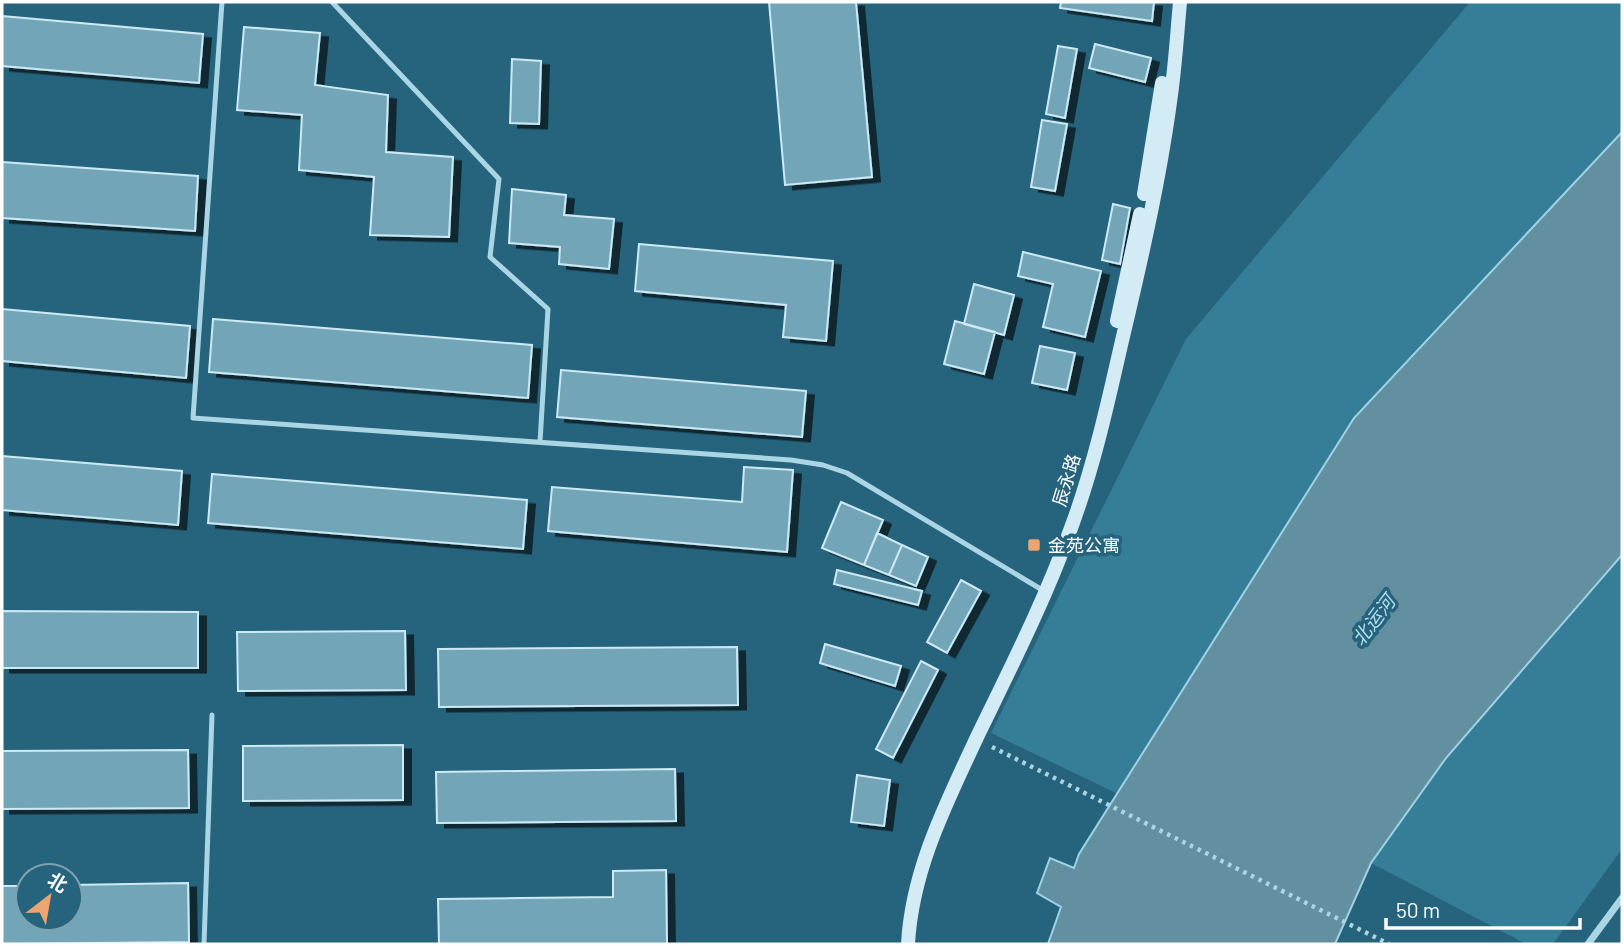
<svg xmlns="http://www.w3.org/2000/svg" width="1624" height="946" font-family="Barlow,'Noto Sans SC',sans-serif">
<defs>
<filter id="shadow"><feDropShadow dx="8" dy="4.5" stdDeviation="0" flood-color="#0009"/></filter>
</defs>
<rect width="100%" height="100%" fill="#26637c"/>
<path fill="#367d97" d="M1470 2H1622V132L1354 418 1118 794 991 733 1186 339Z
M1622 555V849L1553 944H1526L1371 863 1446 758Z"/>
<path fill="#6390a0" stroke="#9ed3e5" stroke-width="2" d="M1622 132V555L1446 758 1371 863 1335 944H1048L1061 907 1037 893 1050 858 1074 868 1079 854 1354 418Z"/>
<path fill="#72a5b7" stroke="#cde9f4" stroke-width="2" filter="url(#shadow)" d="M769 2H856L872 177 785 185Z
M1061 2H1154L1152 21 1060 8Z
M2 16 203 34 199 83 2 66Z
M244 27 320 33 315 85 388 95 386 152 453 157 449 237 370 235 374 177 299 170 302 115 237 110Z
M1095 44 1151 58 1145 82 1089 68Z
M1058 46 1077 49 1065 118 1046 114Z
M512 59 541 61 539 124 510 123Z
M1042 120 1067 124 1055 191 1031 187Z
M2 162 198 176 195 231 2 218Z
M512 189 566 195 564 215 614 219 609 269 559 264 560 247 509 243Z
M1113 204 1130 208 1120 264 1102 260Z
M639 244 833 261 826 341 783 337 786 305 635 291Z
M1023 252 1101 271 1085 337 1043 327 1053 284 1018 276Z
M974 284 1014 295 1004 335 964 324Z
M2 309 190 326 186 378 2 361Z
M213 319 532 345 528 398 209 372Z
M955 321 995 332 984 374 944 364Z
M1040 346 1075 353 1067 390 1032 383Z
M561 370 806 391 802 437 557 417Z
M2 456 182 471 178 525 2 510Z
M744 467 793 470 787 552 548 531 552 487 742 502Z
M212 474 527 500 523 549 208 523Z
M841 502 883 520 864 565 822 548Z
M877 533 902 545 889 575 864 565Z
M902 545 928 557 916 586 889 575Z
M837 570 922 591 918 605 834 584Z
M961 580 981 591 947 653 927 642Z
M2 611 198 612V668H2Z
M405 631 406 690 238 691 237 632Z
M825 644 901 666 895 686 820 663Z
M737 647 738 705 439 707 438 649Z
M921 661 938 670 893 758 876 749Z
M403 745V800L243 801V746Z
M188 750 189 808 2 809V751Z
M675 769 676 821 437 823 436 772Z
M857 775 890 780 884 826 851 822Z
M666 870 667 944H439L438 899 613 897V871Z
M188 883 189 942 2 944V886H28V918H70V885Z"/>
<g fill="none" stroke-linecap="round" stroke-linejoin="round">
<path stroke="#aad5e4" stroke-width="4.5" stroke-dasharray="3.5 5" stroke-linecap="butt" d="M992 747 1389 944"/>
<path stroke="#aad5e4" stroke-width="5" d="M222 2 193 418 791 460 823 465 847 473 1044 591
M332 2 499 179 490 257 548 309 540 442
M204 944 212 715"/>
<path stroke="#aad5e4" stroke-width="7" d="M1588 944 1622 898"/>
<path stroke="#d3ebf4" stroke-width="14" d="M1144 194 1162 83
M1117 321 1140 214
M908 944C912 869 947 802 978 735 1011 667 1045 600 1071 528 1093 469 1107 407 1121 345 1140 265 1159 183 1170 102 1175 69 1177 35 1180 2"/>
</g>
<rect fill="#eda56f" stroke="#26637c" stroke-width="2.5" x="1027" y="538" width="14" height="14" rx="3.5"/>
<g text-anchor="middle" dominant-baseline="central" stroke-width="7" stroke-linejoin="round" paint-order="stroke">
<g font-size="18" fill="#fff" stroke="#26637c">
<text transform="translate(1066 480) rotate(-73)">辰永路</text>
</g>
<g font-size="18" fill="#fff" stroke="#26637c" text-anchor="start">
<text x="1048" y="545">金苑公寓</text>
</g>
<g font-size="19" font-style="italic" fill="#b5deec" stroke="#26637c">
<text transform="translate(1373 620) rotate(-53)">北运河</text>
</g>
</g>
<rect width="1624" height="946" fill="none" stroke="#ffffff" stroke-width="7"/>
<g transform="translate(49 897) rotate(31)"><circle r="33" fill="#26637c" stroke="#7da1b0" stroke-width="2"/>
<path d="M0-5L12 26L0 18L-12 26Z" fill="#eda56f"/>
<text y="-10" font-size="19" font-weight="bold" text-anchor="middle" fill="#ffffff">北</text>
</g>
<path d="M1386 918v10h194v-10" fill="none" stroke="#ffffff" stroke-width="3.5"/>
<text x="1396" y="918" font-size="21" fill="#ffffff" stroke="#26637c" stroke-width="5" paint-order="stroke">50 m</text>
</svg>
